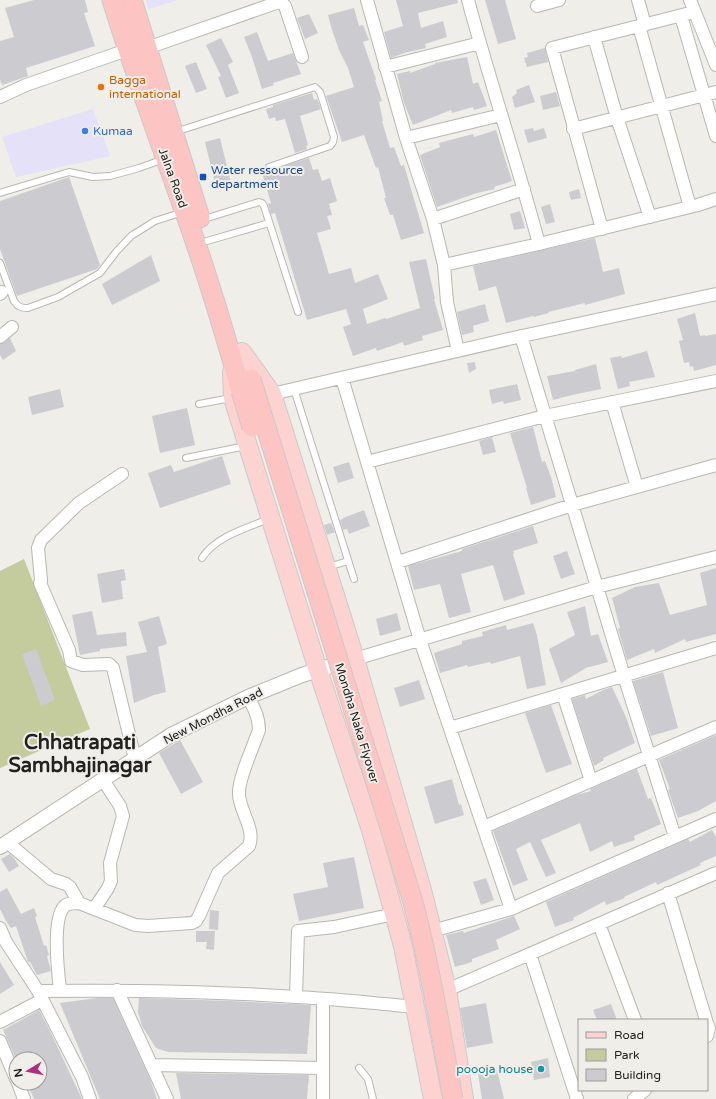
<svg xmlns="http://www.w3.org/2000/svg" width="716" height="1099" font-family="'Varela Round',sans-serif">
<rect width="100%" height="100%" fill="#f0eee9"/>
<path fill="#e4e1f8" d="M146 0H178L148 9Z
M93 109 110 156 16 177 2 137Z"/>
<path fill="#c4cb9c" d="M24 559 90 729 0 768V571Z"/>
<path fill="#cccbd0" d="M34 0H85L88 12 84 13 95 46 26 68 28 76 2 85 0 80V41L14 37 5 8Z
M396 0H457L458 3 418 13 421 28 443 21 447 37 425 44 426 48 404 53 391 58 384 32 403 26Z
M485 0H505L516 39 498 44Z
M354 8 359 26 363 25 369 40 363 42 376 79 375 80 382 101 379 102 383 121H382L390 148 394 147 401 166 404 165 424 233 401 240 393 215H390L384 198H386L378 167 376 168 364 135 342 142 326 96 354 87 348 68 339 50 332 30 328 15Z
M309 14 318 33 305 39 297 18Z
M257 32 268 61 293 53 301 74 273 83 274 85 262 89 252 57 244 37Z
M221 38 233 62 228 65 239 93 226 98 218 77 221 76 206 45Z
M545 48 548 62 527 67 524 58 528 57 527 53Z
M467 57 473 84 478 82 487 106 474 110 473 107 452 113 451 110 413 125 404 103 397 74 410 71V73L435 64V63Z
M196 62 207 89 196 93 185 66Z
M529 85 535 102 515 108 512 97 517 93 516 90Z
M556 92 560 106 543 110 540 96Z
M312 93 314 100 317 99 321 109 300 116 308 145 306 146 307 149 295 153 285 119 276 121 275 117 269 119 266 109 273 107V105Z
M533 128 534 131 544 128 547 138 528 143 524 130Z
M496 130 512 181 494 187 495 189 477 193 437 207 420 155 440 147 439 143 473 134 474 137Z
M220 138 231 183 216 187 205 142Z
M309 158 313 170 318 169 322 181 330 178 337 201 329 204 332 215 327 216 331 229 317 233 329 274 351 268 355 283 378 274 388 299 363 309 367 324 385 318 386 319 420 308 409 262 426 259 435 299H434L443 330 422 336 423 340 404 346 403 342 377 351 376 348 353 356 343 327 351 324 346 309 307 320 275 213 271 214 268 204 271 203 262 173Z
M69 177 100 265 97 269 17 296 0 249V201Z
M579 189 581 198 571 200 569 192Z
M550 204 555 222 546 224 541 207Z
M520 211 525 228 514 230 510 214Z
M595 238 603 272 619 268 625 294 585 305V303L548 312 549 313 534 317 533 316 506 323 496 286 479 291 473 266Z
M151 255 160 281 112 305 102 284Z
M485 304 489 321 473 326 474 332 462 335 457 312Z
M695 313 700 336 705 335V336L716 334V365L694 371 693 366 690 367 689 362 684 363 679 341 683 340 677 319Z
M10 338 16 351 3 360 0 355V344L4 343Z
M647 351 655 377 629 382 630 386 618 389 610 358 621 356 622 358Z
M475 362 476 369 469 373 467 363Z
M596 364 601 389 572 395 553 400 547 376 575 371V370Z
M517 384 521 400 504 404 503 401 492 404 489 390Z
M60 389 64 407 32 415 28 397Z
M187 408 195 445 160 453 152 416Z
M533 427 542 462 545 461 551 477 556 497 531 505 526 488H527L510 433Z
M492 437 496 452 483 455 479 441Z
M222 456 231 484 160 508 148 473 171 465 174 472Z
M349 462 354 478 338 483 333 467Z
M364 510 370 526 349 534 347 529 343 530 340 520 343 519V518Z
M331 523 335 532 327 535 324 525Z
M533 526 538 543 513 551 514 553 513 554 525 594 504 601 493 565 461 574 471 612 449 618 440 584 414 590 408 566 462 551V549Z
M567 551 575 574 561 579 553 556Z
M716 568V634L686 642 685 639 655 653 654 649 627 660 618 629 620 628 612 598 635 587 659 583 670 615 707 605 700 573Z
M124 569 126 580 121 581 123 599 102 603 97 574Z
M585 606 591 636 598 634 608 662 586 668 561 683 549 649 575 635 567 612Z
M92 611 97 635 126 632 127 646 100 649V651L80 655 72 615Z
M397 613 401 630 380 636 376 619Z
M159 616 167 644 158 647 166 692 154 695 134 703 126 656 147 652 138 622Z
M533 623 537 635 546 685 527 689 520 656 491 664 490 662 468 667 467 665 440 673 434 653 462 644V641L483 636 482 632 506 625 507 630Z
M36 649 55 700 41 706 22 654Z
M663 672 678 728 651 736 633 681Z
M419 680 425 699 400 707 394 688Z
M612 687 626 717 635 743 603 758 604 760 594 766 572 699 585 695 586 699 603 690Z
M551 705 572 764 546 773 525 713Z
M716 735V801L698 811 678 818 668 790 670 789 659 760Z
M180 740 203 782 181 794 159 753Z
M637 769 648 799 651 798 661 824 634 836 635 840 614 847 612 841 590 852 580 823 541 840 556 873 546 877 530 842 516 849 528 880 513 886 493 831 576 795 591 791 590 789Z
M452 779 459 805 461 804 464 815 435 824 424 787Z
M712 830 716 837V856L700 863 701 865 657 885 656 882 624 897 625 898 606 905 605 901 573 918 574 920 555 927 546 902 688 839 690 842Z
M10 854 14 858 19 866 9 872 1 859Z
M354 857 364 908 299 921 293 894 328 887 323 863Z
M486 878 494 900 481 905 473 882Z
M7 888 21 914 34 908 37 916 35 917 44 946 46 945 49 955 47 956 51 971 37 975 30 962H28L16 926 11 928 6 921 0 909V892Z
M210 910 219 911 218 930 209 929Z
M514 916 520 929 496 940 499 949 472 959V962L455 967 446 935 463 931 464 933Z
M196 931H215L214 950 206 949 207 942H196Z
M0 962 14 985 0 994Z
M97 998H113L150 1079 157 1099H100L60 1003Z
M139 998 231 1001 311 1005 307 1054 168 1052 156 1048 142 1026 138 1012Z
M486 1003 493 1043 467 1048 460 1008Z
M611 1004 617 1020H597L593 1010Z
M39 1010 49 1029 82 1099H34L27 1083H40V1059H16L3 1030Z
M548 1058 550 1077 534 1080 531 1062Z
M497 1070 504 1099H482L478 1074Z
M176 1073 309 1075 307 1099H181Z"/>
<g fill="none" stroke-linecap="round" stroke-linejoin="round">
<defs>
<path id="service" d="M175 132 315 87 320 92 334 137 333 142 330 146 269 167
M0 193 69 172 93 177 110 176 139 168 164 159
M201 220 259 202 262 203 264 206 298 312
M207 241 269 223
M0 263 14 301C18 307 21 308 28 308L58 297 100 273 116 252 131 236 155 221 183 212
M294 389 354 579
M199 404 231 398
M186 458 246 446
M202 558C215 537 246 528 269 519
M328 567 348 561
M359 1068 368 1079 373 1099"/>
<path id="minor" d="M367 0 406 138 433 219 444 265 447 302 458 351
M468 0C490 82 517 162 539 244
M638 0 645 25
M690 0 716 65
M537 6 559 0
M681 16 716 136
M639 26 690 207
M594 37 617 118 650 217
M147 48 279 2 282 3 285 6 302 57
M385 67 480 43
M0 97 26 85 127 50
M573 129 716 92
M406 138 501 115
M433 219 524 189
M602 229 552 48 694 12
M444 265 539 244 698 205 716 199
M0 294 2 292
M521 336 624 676 675 837
M0 337 12 327
M342 378 420 640 511 909
M272 394 513 338 716 294
M612 402 637 487
M367 462 545 416 716 381
M122 474 79 503 41 540 38 548 41 580 40 583 69 650 71 661 83 665 109 664 113 668 135 759
M398 562 572 505 716 465
M355 659 597 587 716 557
M563 694 591 781
M450 728 716 648
M484 827 716 727
M7 842 51 879 66 884 70 887 79 903
M668 893 706 1020
M94 909 108 888 111 881 110 863 123 816 120 806 103 780
M599 924 635 1020
M0 928 6 942 38 991 82 1077 90 1099
M432 931 511 909 716 819
M530 954 577 1099
M60 990C58 973 52 919 64 907 67 903 74 903 79 903L135 925 148 926 192 923 196 921 199 916 218 873 249 846C256 828 238 810 239 792 239 777 254 745 259 730 259 717 254 708 248 697
M117 990 167 1099
M447 990 716 873
M38 991C124 990 210 991 296 997 336 999 375 1003 414 1007
M296 997 298 931 334 927 394 914
M323 999V1099
M0 1022 42 1000
M707 1023 709 1028 707 1036
M0 1041 16 1079
M151 1065 323 1068
M18 1083 24 1099
M634 1099 645 1090"/>
<path id="tertiary" d="M0 847 171 735 248 697 302 675 347 661"/>
<path id="primary" d="M242 352 272 394 355 659 422 890 447 990 464 1099
M232 372 233 398 318 670 371 830 403 946 433 1099"/>
<path id="trunk" d="M112 0C135 75 162 147 188 221 208 277 225 334 241 391
M132 0 200 218"/>
</defs>
<use href="#service" stroke="#b8b7b2" stroke-width="8"/>
<use href="#minor" stroke="#b8b7b2" stroke-width="14"/>
<use href="#tertiary" stroke="#b8b7b2" stroke-width="16"/>
<use href="#primary" stroke="#cacac9" stroke-width="20"/>
<use href="#trunk" stroke="#cacac9" stroke-width="21"/>
<use href="#service" stroke="#fff" stroke-width="6"/>
<use href="#minor" stroke="#fff" stroke-width="12"/>
<use href="#tertiary" stroke="#fff" stroke-width="14"/>
<use href="#primary" stroke="#fdd3d2" stroke-width="18"/>
<use href="#trunk" stroke="#fcc4c3" stroke-width="19"/>
<defs>
<path id="trunk-bridge" d="M251 379 413 902C430 967 441 1033 453 1099
M241 391 252 427"/>
</defs>
<use href="#trunk-bridge" stroke="#cacac9" stroke-width="21" stroke-linecap="butt"/>
<use href="#trunk-bridge" stroke="#fcc4c3" stroke-width="19"/>
</g>
<circle fill="#e8710a" stroke="#f0eee9" stroke-width="1.5" cx="101" cy="87" r="4"/>
<circle fill="#3f7fe0" stroke="#f0eee9" stroke-width="1.5" cx="85" cy="131" r="4"/>
<rect fill="#1a4fb4" stroke="#f0eee9" stroke-width="1.5" x="199" y="173" width="8" height="8" rx="2"/>
<circle fill="#0f9aa8" stroke="#f0eee9" stroke-width="1.5" cx="541" cy="1069" r="4"/>
<g text-anchor="middle" dominant-baseline="central" stroke-width="4" stroke-linejoin="round" paint-order="stroke">
<g font-size="12" fill="#c56008" stroke="#f0eee9" text-anchor="start">
<text x="109" y="80">Bagga<tspan x="109" dy="14">international</tspan></text>
</g>
<g font-size="12" fill="#366cbe" stroke="#f0eee9" text-anchor="start">
<text x="93" y="131">Kumaa</text>
</g>
<g font-size="12" fill="#164399" stroke="#f0eee9" text-anchor="start">
<text x="211" y="170">Water ressource<tspan x="211" dy="14">department</tspan></text>
</g>
<g font-size="12" fill="#232220" stroke="#f0eee9">
<text transform="translate(173 178) rotate(70)">Jalna Road</text>
<text transform="translate(213 716) rotate(-27)">New Mondha Road</text>
<text transform="translate(357 723) rotate(73)">Mondha Naka Flyover</text>
</g>
<g font-size="12" fill="#0d838f" stroke="#f0eee9" text-anchor="end">
<text x="533" y="1069">poooja house</text>
</g>
<g font-size="20" font-weight="bold" fill="#232220" stroke="#f0eee9">
<text x="80" y="743">Chhatrapati<tspan x="80" dy="23">Sambhajinagar</tspan></text>
</g>
</g>
<rect x="578" y="1019" width="130" height="72" fill="#f0eee9" stroke="#9e9c99"/>
<rect x="586" y="1032" width="20" height="6" fill="#fdd3d2" stroke="#9e9c99"/>
<text x="614" y="1039" font-size="12" fill="#232220">Road</text>
<rect x="586" y="1049" width="20" height="12" fill="#c4cb9c" stroke="#9e9c99"/>
<text x="614" y="1059" font-size="12" fill="#232220">Park</text>
<rect x="586" y="1069" width="20" height="12" fill="#cccbd0" stroke="#9e9c99"/>
<text x="614" y="1079" font-size="12" fill="#232220">Building</text>
<g transform="translate(28 1071) rotate(260)"><circle r="19" fill="#f0eee9" stroke="#9e9c99"/>
<path d="M0-3L7 15L0 10L-7 15Z" fill="#ad2f7f"/>
<text y="-6" font-size="11" font-weight="bold" text-anchor="middle" fill="#232220">N</text>
</g>
</svg>
